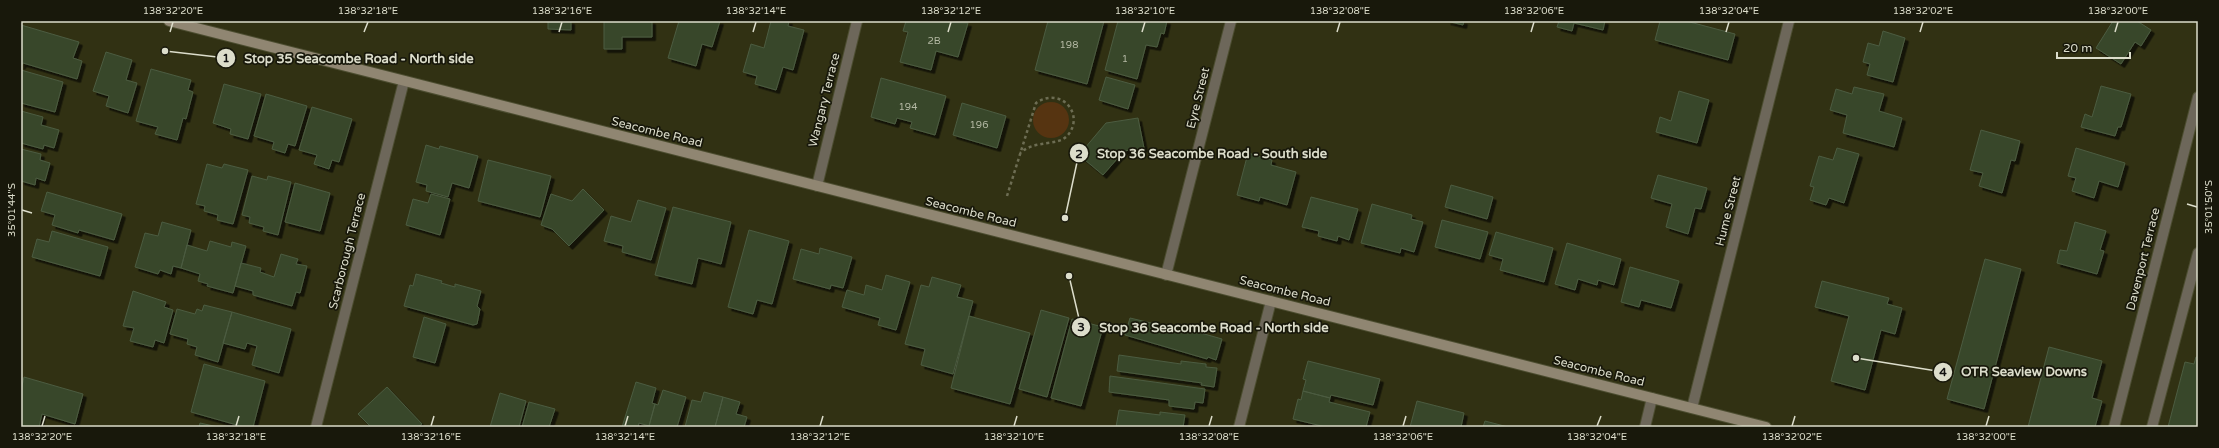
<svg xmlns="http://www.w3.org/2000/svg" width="2219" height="448" font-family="'Varela Round',sans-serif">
<defs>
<filter id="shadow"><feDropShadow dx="3.5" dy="3.5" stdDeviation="0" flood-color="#0009"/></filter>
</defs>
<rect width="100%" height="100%" fill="#313113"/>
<path fill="#563411" d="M1033 120a18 18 0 1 1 36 0a18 18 0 1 1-36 0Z"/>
<path fill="#38472c" stroke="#4c5c40" filter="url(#shadow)" d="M548 21H571V30L548 29Z
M604 21H652V37H622V49H604Z
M679 21H720L712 47 702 44 696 66 668 58Z
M771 21H789L788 26 804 30 793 70 783 67 776 90 755 84 757 76 743 72 751 44 764 48Z
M906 21 968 23 958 57 936 51 931 70 900 62 908 32 903 31Z
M1048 21H1104L1087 84 1035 70Z
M1118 21H1167L1164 34 1161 33 1157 47 1146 45 1137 79 1105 70Z
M1447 21H1464L1463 25Z
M1559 21H1605L1603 30 1574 23 1572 31 1557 27Z
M1660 21H1686L1735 34 1728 60 1655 40Z
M2113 21H2137L2151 30 2141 46 2135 42 2121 64 2096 48Z
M21 25 79 42 73 58 82 61 77 79 23 63 21 66Z
M1883 31 1905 38 1893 82 1867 75 1870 64 1863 62 1868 43 1879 46Z
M106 52 132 60 126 80 137 83 128 113 106 106 109 96 93 91Z
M151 69 191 80 188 90 193 92 186 119 183 118 177 140 155 134 158 127 136 121Z
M21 70 63 82 55 112 21 103Z
M1106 77 1135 85 1128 109 1099 100Z
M881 78 946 96 935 135 910 128 912 122 897 118 895 124 871 117Z
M224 84 261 94 248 139 230 134 231 129 213 123Z
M2101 86 2131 94 2121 127H2118L2115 136 2081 127 2085 114 2092 117Z
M1854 87 1884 94 1879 111 1902 118 1894 147 1843 133 1847 115 1830 110 1836 89 1852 94Z
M1679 91 1709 100 1697 143 1656 132 1660 117 1671 121Z
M266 94 307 106 295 146 288 144 285 153 272 149 274 142 254 136Z
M962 103 1006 116 997 148 953 135Z
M312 107 352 119 339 162 332 160 329 169 314 164 317 155 299 150Z
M21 111 43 117 41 125 59 130 54 148 44 145 43 149 21 143Z
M1138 118 1144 148 1124 151 1103 175 1079 155 1106 123Z
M1981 130 2020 141 2015 161 2011 160 2002 193 1979 186 1983 173 1970 170Z
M426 145 439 149 440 146 478 156 469 188 452 183 448 197 426 191 427 185 416 182Z
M1837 148 1859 154 1844 203 1829 198 1826 205 1810 200 1814 187 1810 186 1819 156 1833 160Z
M2076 148 2125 163 2118 187 2099 181 2094 198 2072 191 2076 178 2068 176Z
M21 149 41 154 40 160 50 163 45 181 36 178 35 185 21 181Z
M1248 153 1272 160 1271 165 1296 172 1287 205 1260 197 1259 201 1237 195Z
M488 160 551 176 540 217 478 201Z
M207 164 222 168 224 164 248 170 233 224 217 220 218 215 204 211 205 206 196 204Z
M1658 175 1707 188 1701 209 1695 208 1688 234 1666 227 1672 204 1651 198Z
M252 176 267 180 268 176 291 182 278 235 263 231 264 227 249 223 250 217 242 215Z
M295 183 330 193 320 231 285 222Z
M1451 185 1493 197 1487 219 1445 207Z
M583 189 604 210 569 246 552 229 541 225 551 194 572 201Z
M47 192 122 214 114 240 79 230 78 233 52 225 55 215 41 211Z
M431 194 450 199 440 235 406 225 413 199 428 203Z
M1311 197 1358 209 1349 240 1338 236 1337 241 1318 236 1319 231 1302 227Z
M638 200 666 208 651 260 622 252 623 246 604 241 611 216 631 222Z
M1372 204 1412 215 1411 219 1423 222 1414 252 1401 248 1400 253 1361 243Z
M673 207 731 222 721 264 698 258 692 284 655 275Z
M1442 220 1488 232 1480 259 1435 247Z
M162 222 191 230 181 268 173 266 171 274 160 270 158 274 135 267 145 233 158 236Z
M2075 222 2106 231 2100 250 2104 251 2097 274 2057 263 2060 250 2067 251Z
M749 230 789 241 772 304 757 300 753 314 728 307Z
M52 231 108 247 100 276 32 257 37 239 49 242Z
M1496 232 1553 248 1544 282 1500 270 1503 259 1489 255Z
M210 241 231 247 232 242 246 246 233 293 207 286 208 284 198 281 200 274 181 268 187 245 207 251Z
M1567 243 1621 259 1614 285 1598 280 1597 285 1578 279 1575 290 1555 284Z
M820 248 852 257 843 288 831 285 830 289 793 279 801 249 819 254Z
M281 254 298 259 296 264 307 266 300 293 296 292 292 306 253 295V291L235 286 241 263 261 268 260 272 274 277Z
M1985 259 2021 269 1984 409 1947 399Z
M1630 267 1679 281 1671 308 1641 300 1639 307 1621 302Z
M416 274 442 281 441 283 455 287V284L481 291 477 306 480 309 477 324 473 325 404 306 410 285 413 286Z
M886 275 910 282 896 330 878 325 880 318 842 307 847 290 864 295 866 285 882 290Z
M932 277 961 285 957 297 973 301 953 374 921 365 925 349 905 344 921 285 929 287Z
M1822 281 1889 298 1887 304 1902 308 1895 334 1881 330 1865 390 1831 381 1849 316 1815 307Z
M133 291 166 302 164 307 173 310 164 343 155 340 153 347 130 341 134 328 123 326Z
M204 305 232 312 218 362 195 355 197 347 187 344 188 339 170 334 177 309 195 314 197 309 202 311Z
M1041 310 1069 318 1047 397 1019 389Z
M232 312 291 329 279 373 252 365 257 346 247 343 245 349 223 343Z
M969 316 1030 333 1010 404 951 388Z
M424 317 446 324 435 363 413 357Z
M1130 318 1172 328 1173 325 1222 339 1216 360 1208 357 1207 359 1125 335Z
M1072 319 1103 327 1081 406 1051 398Z
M2049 347 2102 361 2092 398 2102 401 2095 427H2028Z
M1119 355 1181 364V361L1206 364V367L1217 368 1214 387 1201 385 1202 383 1117 371Z
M2196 357H2198V427H2168L2185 362 2194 364Z
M1308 361 1380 379 1373 405 1331 395 1330 398 1303 391 1306 380 1303 379Z
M204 364 265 381 253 427H244L191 412Z
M1110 376 1205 389 1203 403 1195 402 1194 409 1169 406V400L1109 392Z
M24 377 83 394 75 424 42 414 39 427H21V390Z
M636 382 656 388 652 403 655 404 649 426 639 423 638 427H622Z
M387 387 422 424 418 427H371L358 414Z
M663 390 686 397 677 427 649 426 655 404 658 405Z
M1303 391 1330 398 1329 402 1370 412 1366 427H1326L1293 419 1298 399 1301 400Z
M704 392 723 397 715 427H685L692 400 701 402Z
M500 393 526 401 519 427H490Z
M723 397 740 402 736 414 747 417 744 427H715Z
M1417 401 1464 413 1461 427H1410Z
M529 402 555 409 549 427H522Z
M1119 410 1160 415V412L1185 415 1183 427H1116Z
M1485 421 1508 427H1483Z
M200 423 218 427H199Z"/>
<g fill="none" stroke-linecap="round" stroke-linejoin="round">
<defs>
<path id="street" d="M817 186 857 21
M1166 275 1231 21
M1692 408 1789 21
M316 427 404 81
M1239 427 1271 301
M1645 427 1652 398
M2114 427 2198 97
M2152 427 2198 253"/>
<path id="secondary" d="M169 21 1766 427"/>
</defs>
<use href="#street" stroke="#4c4d30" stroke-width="12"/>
<use href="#secondary" stroke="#4c4d30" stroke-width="12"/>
<path stroke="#6d6d53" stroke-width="2.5" stroke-dasharray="3 3" stroke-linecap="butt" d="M1007 196 1036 103C1061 86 1085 114 1068 135 1058 147 1036 139 1020 153"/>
<use href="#street" stroke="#6d675a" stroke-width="10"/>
<use href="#secondary" stroke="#908672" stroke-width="10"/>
</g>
<path fill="none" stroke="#dcddcb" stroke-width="1.5" d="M170 32 173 22M364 32 368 22M559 32 562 22M753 32 756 22M948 32 951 22M1142 32 1145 22M1337 32 1340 22M1531 32 1534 22M1726 32 1729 22M1920 32 1923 22M2115 32 2118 22M2187 204 2197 207M22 210 32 213M42 426 45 416M236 426 239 416M431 426 434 416M625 426 628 416M820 426 823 416M1014 426 1017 416M1209 426 1212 416M1403 426 1406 416M1597 426 1601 416M1792 426 1795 416M1986 426 1989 416"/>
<g text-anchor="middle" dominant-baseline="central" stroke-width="3.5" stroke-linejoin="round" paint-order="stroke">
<g font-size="10" fill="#b3b8a3">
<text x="934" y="41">2B</text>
<text x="1069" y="45">198</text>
<text x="1125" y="59">1</text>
<text x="908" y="107">194</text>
<text x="979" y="125">196</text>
</g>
<g font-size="12" fill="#dcddcb" stroke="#18180b">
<text transform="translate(1198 98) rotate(-76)">Eyre Street</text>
<text transform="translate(824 100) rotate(-76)">Wangary Terrace</text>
<text transform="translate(657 132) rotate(14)">Seacombe Road</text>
<text transform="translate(1728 211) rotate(-76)">Hume Street</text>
<text transform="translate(971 212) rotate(14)">Seacombe Road</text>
<text transform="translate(347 251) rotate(-76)">Scarborough Terrace</text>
<text transform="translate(2143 259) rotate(-76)">Davenport Terrace</text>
<text transform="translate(1285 291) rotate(14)">Seacombe Road</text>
<text transform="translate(1599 371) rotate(14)">Seacombe Road</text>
</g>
</g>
<path fill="none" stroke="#dcddcb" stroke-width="1.5" d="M165 51L226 58M1065 218L1079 153M1069 276L1081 327M1856 358L1943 372"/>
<g fill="#dcddcb" stroke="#18180b" stroke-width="1.5">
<circle cx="165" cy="51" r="4"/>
<circle cx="1065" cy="218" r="4"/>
<circle cx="1069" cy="276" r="4"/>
<circle cx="1856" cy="358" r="4"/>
<circle cx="226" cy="58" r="10"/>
<circle cx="1079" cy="153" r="10"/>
<circle cx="1081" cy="327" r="10"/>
<circle cx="1943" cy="372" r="10"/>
</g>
<g font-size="12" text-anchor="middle" font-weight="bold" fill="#111">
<text x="226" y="62">1</text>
<text x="1079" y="158">2</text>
<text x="1081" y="331">3</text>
<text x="1943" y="376">4</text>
</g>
<g font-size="13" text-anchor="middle" font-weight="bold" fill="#dcddcb" stroke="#18180b" stroke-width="3.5" stroke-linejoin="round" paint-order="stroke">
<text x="359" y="63">Stop 35 Seacombe Road - North side</text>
<text x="1212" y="158">Stop 36 Seacombe Road - South side</text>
<text x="1214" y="332">Stop 36 Seacombe Road - North side</text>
<text x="2024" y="376">OTR Seaview Downs</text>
</g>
<rect width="2219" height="448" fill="none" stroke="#18180b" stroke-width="44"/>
<path d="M2057 52v6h73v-6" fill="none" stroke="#dcddcb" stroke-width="2"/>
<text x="2063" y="52" font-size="12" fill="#dcddcb" stroke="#18180b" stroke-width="3" paint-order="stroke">20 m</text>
<rect x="22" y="22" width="2175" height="404" fill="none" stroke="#dcddcb" stroke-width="1.5"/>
<g font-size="10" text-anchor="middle" fill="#dcddcb">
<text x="173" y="14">138°32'20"E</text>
<text x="368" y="14">138°32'18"E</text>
<text x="562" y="14">138°32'16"E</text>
<text x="756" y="14">138°32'14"E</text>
<text x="951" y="14">138°32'12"E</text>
<text x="1145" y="14">138°32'10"E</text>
<text x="1340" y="14">138°32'08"E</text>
<text x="1534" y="14">138°32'06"E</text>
<text x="1729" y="14">138°32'04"E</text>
<text x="1923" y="14">138°32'02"E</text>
<text x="2118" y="14">138°32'00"E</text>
<text transform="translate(2208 207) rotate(-90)" y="4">35°01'50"S</text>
<text transform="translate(11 210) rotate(-90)" y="4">35°01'44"S</text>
<text x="42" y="440">138°32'20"E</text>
<text x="236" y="440">138°32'18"E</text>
<text x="431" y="440">138°32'16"E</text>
<text x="625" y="440">138°32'14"E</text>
<text x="820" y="440">138°32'12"E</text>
<text x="1014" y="440">138°32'10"E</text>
<text x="1209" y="440">138°32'08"E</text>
<text x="1403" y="440">138°32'06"E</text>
<text x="1597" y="440">138°32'04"E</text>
<text x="1792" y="440">138°32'02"E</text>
<text x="1986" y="440">138°32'00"E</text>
</g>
</svg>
